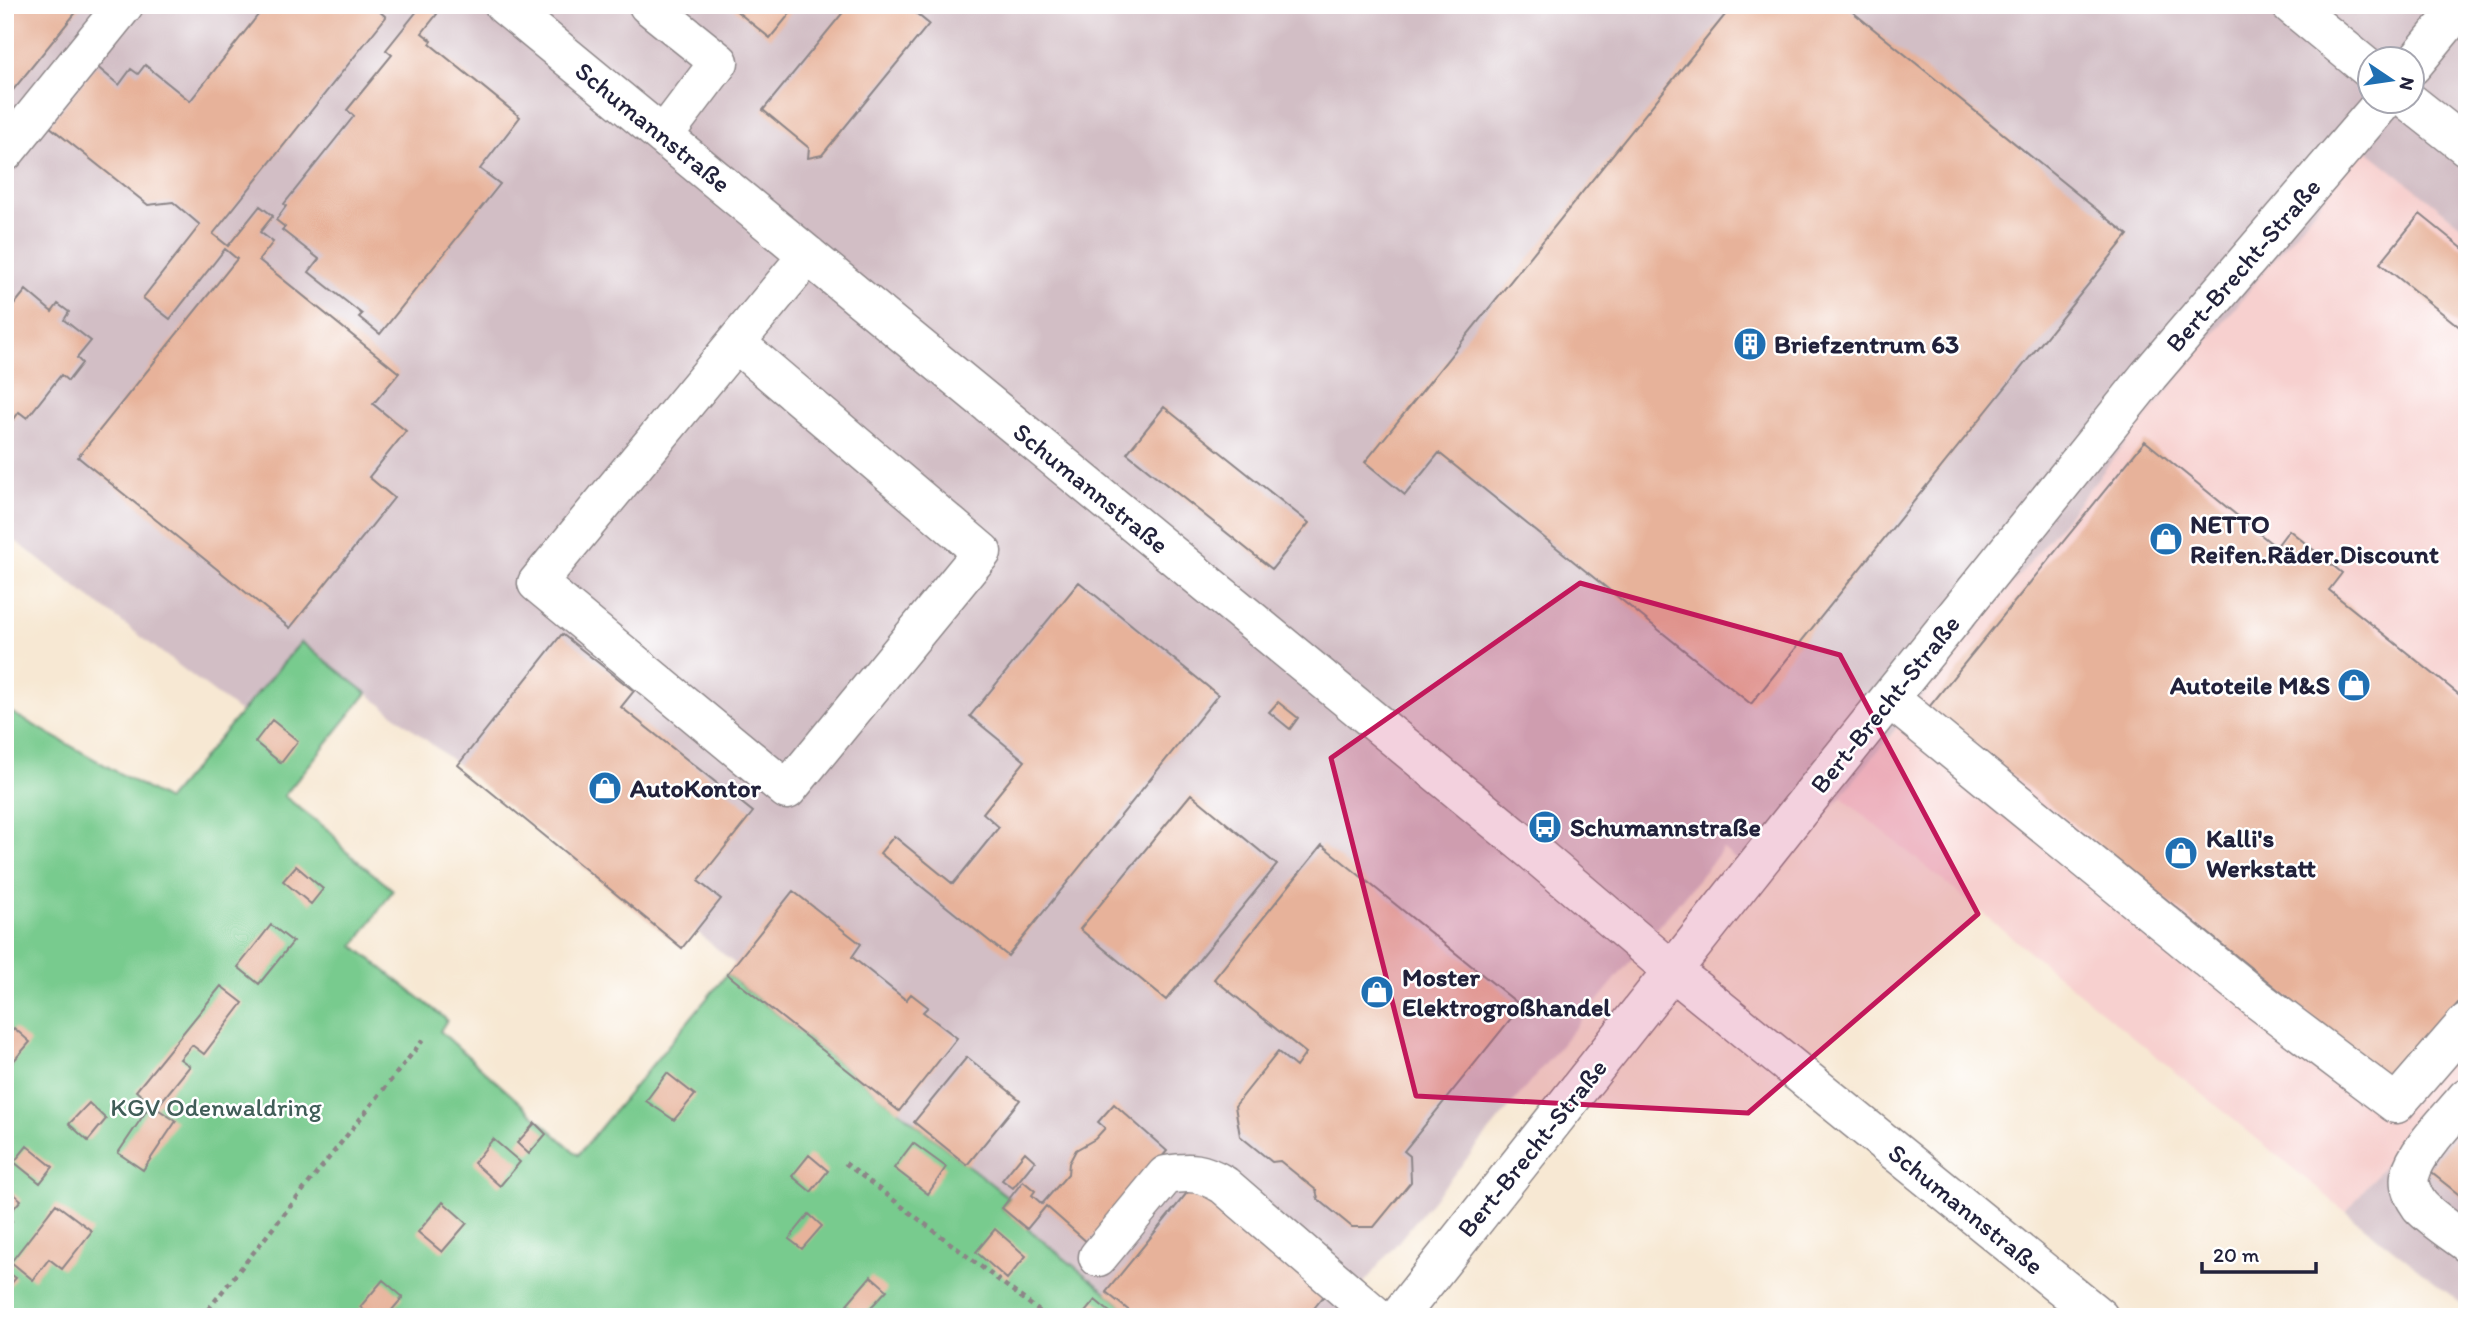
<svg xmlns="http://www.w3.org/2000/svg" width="2472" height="1322" font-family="Itim,sans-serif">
<rect width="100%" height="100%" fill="#fff"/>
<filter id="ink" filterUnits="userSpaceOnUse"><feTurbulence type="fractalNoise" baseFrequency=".0143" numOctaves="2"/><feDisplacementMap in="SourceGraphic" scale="14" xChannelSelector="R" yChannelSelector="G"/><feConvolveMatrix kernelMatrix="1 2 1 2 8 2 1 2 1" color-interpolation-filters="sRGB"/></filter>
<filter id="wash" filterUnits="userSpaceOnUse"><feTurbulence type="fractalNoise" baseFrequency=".00686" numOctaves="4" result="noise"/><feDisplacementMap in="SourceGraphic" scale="28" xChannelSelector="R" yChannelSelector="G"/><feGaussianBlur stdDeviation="1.57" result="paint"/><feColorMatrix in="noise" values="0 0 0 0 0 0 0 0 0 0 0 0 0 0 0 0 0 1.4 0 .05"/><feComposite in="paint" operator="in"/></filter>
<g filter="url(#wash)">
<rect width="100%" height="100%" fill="#f7e8d3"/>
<path fill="#f7d0cf" d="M2364 147 2467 230V1062L2346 1212 1841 797Z"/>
<path fill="#d2bec5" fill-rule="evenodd" d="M5 5H2467V230L2364 148 1769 886 1723 849 1336 1317H1137L1002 1208 1008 1198 727 974 735 964 696 931 682 948 458 765 302 642 241 713 5 533ZM2370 60H2412V102H2370Z
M2467 1062V1308L2346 1212Z"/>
<path fill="#78cb8e" stroke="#4d7664" stroke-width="2" d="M301 642 367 693 284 796 332 833 343 849 393 890 354 946 447 1020 440 1031 578 1155 727 974 1009 1198 1002 1208 1137 1317H5V709L167 800Z"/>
<g id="blocks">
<path fill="#e7b29a" d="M5 5H82L5 100Z
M266 5H372L386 17 213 234 228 246 260 206 273 216 260 232 273 242 259 260 399 373 373 404 406 431 369 477 394 498 290 628 78 457 237 259 225 249 170 319 143 298 200 225 173 202 148 205 49 126 96 66 119 85 131 69 138 74 145 65 190 101Z
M422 5H427L437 14 422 33 432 41 430 44 520 117 480 169 500 184 380 334 359 317 362 314 309 272 319 259 282 230 285 227 276 220 286 206 284 204 354 116 347 110 392 55 386 50Z
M729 5H797L770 38Z
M849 5H906L929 24 822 155 808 158 809 148 763 110Z
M1733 5H1844L2128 235 1751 704 1439 453 1405 495 1365 462Z
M2420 214 2467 252V333L2380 263Z
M26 290 52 312 58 304 69 312 64 320 91 341 77 358 82 363 68 381 61 375 27 418 19 412 14 419 5 412V316Z
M1164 407 1309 523 1272 569 1127 453Z
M2145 441 2276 547 2289 530 2342 573 2329 590 2467 701V992L2393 1083 1929 707Z
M1079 582 1218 695 1008 956 880 853 894 836 953 884 999 827 983 813 1025 761 970 716Z
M562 634 634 691 621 707 753 812 698 881 721 899 682 948 458 765Z
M1278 702 1298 718 1290 729 1269 712Z
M272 720 298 741 281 763 255 742Z
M1191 794 1277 865 1166 1000 1080 929Z
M1322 845 1521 1006 1404 1151 1410 1156 1411 1182 1374 1227H1352L1318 1199 1316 1190 1280 1161 1272 1162 1240 1136 1235 1106 1278 1052 1296 1067 1306 1053 1214 979Z
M296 866 323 889 311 904 283 881Z
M793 891 861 944 852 957 906 1000 911 994 928 1007 923 1012 957 1038 899 1111 727 974Z
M271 925 293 942 259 984 238 967Z
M221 986 243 1003 204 1054 192 1045 180 1059 190 1066 156 1108 176 1121 143 1170 118 1153 151 1104 136 1091Z
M14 1028 30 1042 5 1071V1038Z
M967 1057 1020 1100 967 1165 914 1122Z
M667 1073 695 1095 674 1120 646 1101Z
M89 1103 106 1119 88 1141 69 1124Z
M1114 1104 1167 1151 1088 1243 1046 1206 1027 1229 1002 1208 1023 1181 1035 1191 1032 1195 1042 1204 1068 1174 1069 1163 1076 1150 1095 1139 1105 1128 1098 1122Z
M2467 1122V1201L2428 1170Z
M535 1123 546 1134 529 1154 517 1143Z
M493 1139 520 1162 500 1186 474 1163Z
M913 1143 946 1167 928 1194 894 1168Z
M27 1146 53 1167 40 1183 14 1162Z
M1025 1152 1035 1161 1013 1188 1002 1180Z
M809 1155 828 1171 811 1192 792 1176Z
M1195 1183 1327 1292 1307 1317H1137L1106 1292Z
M5 1186 21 1200 7 1216 12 1221 5 1229Z
M443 1202 467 1223 442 1252 418 1232Z
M56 1204 92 1231 62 1269 49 1259 33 1280 11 1262Z
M809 1214 822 1226 802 1249 789 1239Z
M995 1229 1026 1256 1007 1279 976 1252Z
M5 1270 16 1278 5 1291Z
M871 1276 887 1290 862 1317 847 1304Z
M383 1280 403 1297 386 1317H372L360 1307Z
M1095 1300 1116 1317H1081Z"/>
</g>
</g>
<g filter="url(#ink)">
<use href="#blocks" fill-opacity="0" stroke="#8c8587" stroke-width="2"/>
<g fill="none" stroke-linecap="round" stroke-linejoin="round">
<defs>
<path id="minor" d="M504 5 1532 851 1673 971 2099 1317
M648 5 719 62 663 136
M2412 66 2462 5
M5 152 124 5
M736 343 982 552 787 790 537 583C627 474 718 365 808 255
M1890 699 2258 1000 2396 1104 2467 1022
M2467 1097C2450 1118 2416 1150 2410 1176 2408 1186 2414 1198 2420 1206 2433 1220 2451 1231 2467 1243
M1098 1257 1166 1175C1192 1171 1202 1172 1224 1185L1377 1317
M1398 1317 1814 792 2149 375 2383 102"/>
<path id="major" d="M2291 5 2370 70
M2410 102 2467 147"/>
</defs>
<use href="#minor" stroke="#8c8587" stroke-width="41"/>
<use href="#major" stroke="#8c8587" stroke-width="41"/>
<path stroke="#8c8587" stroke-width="4.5" stroke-dasharray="5 5" stroke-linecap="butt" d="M845 1163 1047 1317
M202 1317 423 1040"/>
<use href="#minor" stroke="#fff" stroke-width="38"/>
<use href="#major" stroke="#fff" stroke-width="38"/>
</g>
</g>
<path fill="#c2185b" fill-opacity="0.2" stroke="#c2185b" stroke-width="5" stroke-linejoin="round" d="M1580 583 1840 655 1978 914 1748 1113 1416 1096 1331 758Z"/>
<defs>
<symbol id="building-disc" viewBox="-11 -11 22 22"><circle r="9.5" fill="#1f6fb2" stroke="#fff"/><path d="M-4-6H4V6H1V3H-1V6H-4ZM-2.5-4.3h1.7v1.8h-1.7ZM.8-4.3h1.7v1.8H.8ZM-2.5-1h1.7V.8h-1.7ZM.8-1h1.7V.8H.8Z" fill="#fff"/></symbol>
<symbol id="shop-disc" viewBox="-11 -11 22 22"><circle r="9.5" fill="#1f6fb2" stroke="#fff"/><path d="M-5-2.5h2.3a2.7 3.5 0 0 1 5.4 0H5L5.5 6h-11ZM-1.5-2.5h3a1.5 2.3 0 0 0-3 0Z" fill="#fff"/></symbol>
<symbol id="bus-disc" viewBox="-11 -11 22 22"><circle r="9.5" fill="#1f6fb2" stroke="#fff"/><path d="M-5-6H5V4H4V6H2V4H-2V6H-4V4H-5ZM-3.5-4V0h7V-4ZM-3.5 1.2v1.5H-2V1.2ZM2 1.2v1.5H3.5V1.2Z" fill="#fff"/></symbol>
</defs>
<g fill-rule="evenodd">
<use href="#building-disc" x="1731" y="325" width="38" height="38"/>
<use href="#shop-disc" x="2147" y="520" width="38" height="38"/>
<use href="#shop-disc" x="2335" y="666" width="38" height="38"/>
<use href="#shop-disc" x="586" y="769" width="38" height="38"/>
<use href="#bus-disc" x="1526" y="808" width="38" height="38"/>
<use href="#shop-disc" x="2162" y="834" width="38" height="38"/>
<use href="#shop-disc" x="1358" y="973" width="38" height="38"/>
</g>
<g text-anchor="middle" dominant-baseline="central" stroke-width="5" stroke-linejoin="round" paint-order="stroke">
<g font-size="26" fill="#22223b" stroke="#fff">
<text transform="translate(653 127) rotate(39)">Schumannstraße</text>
<text transform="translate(2243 265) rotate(-49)">Bert-Brecht-Straße</text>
<text transform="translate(1091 488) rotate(39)">Schumannstraße</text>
<text transform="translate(1885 704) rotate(-51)">Bert-Brecht-Straße</text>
<text transform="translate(1532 1148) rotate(-51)">Bert-Brecht-Straße</text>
<text transform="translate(1966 1209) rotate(39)">Schumannstraße</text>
</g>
<g font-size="26" font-weight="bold" fill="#22223b" stroke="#fff" text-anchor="start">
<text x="1774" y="344">Briefzentrum 63</text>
<text x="2190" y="524">NETTO<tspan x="2190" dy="30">Reifen.Räder.Discount</tspan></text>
<text x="2330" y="685" text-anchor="end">Autoteile M&amp;S</text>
<text x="630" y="788">AutoKontor</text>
<text x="1570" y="827">Schumannstraße</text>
<text x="2206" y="838">Kalli's<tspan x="2206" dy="30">Werkstatt</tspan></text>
<text x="1402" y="977">Moster<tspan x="1402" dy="30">Elektrogroßhandel</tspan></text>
</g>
<g font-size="26" fill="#405d58" stroke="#fff">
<text x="216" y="1107">KGV Odenwaldring</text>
</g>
</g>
<rect width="2472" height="1322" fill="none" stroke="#fff" stroke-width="28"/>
<g transform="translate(2391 80) rotate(103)"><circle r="33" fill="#ffffff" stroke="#a7a7b1" stroke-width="2"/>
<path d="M0-5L12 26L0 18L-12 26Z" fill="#1f6fb2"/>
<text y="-10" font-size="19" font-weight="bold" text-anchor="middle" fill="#22223b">N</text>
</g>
<path d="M2202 1262v10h114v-10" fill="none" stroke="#22223b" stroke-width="3.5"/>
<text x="2213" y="1262" font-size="21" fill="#22223b" stroke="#ffffff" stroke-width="5" paint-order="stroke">20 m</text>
</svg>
